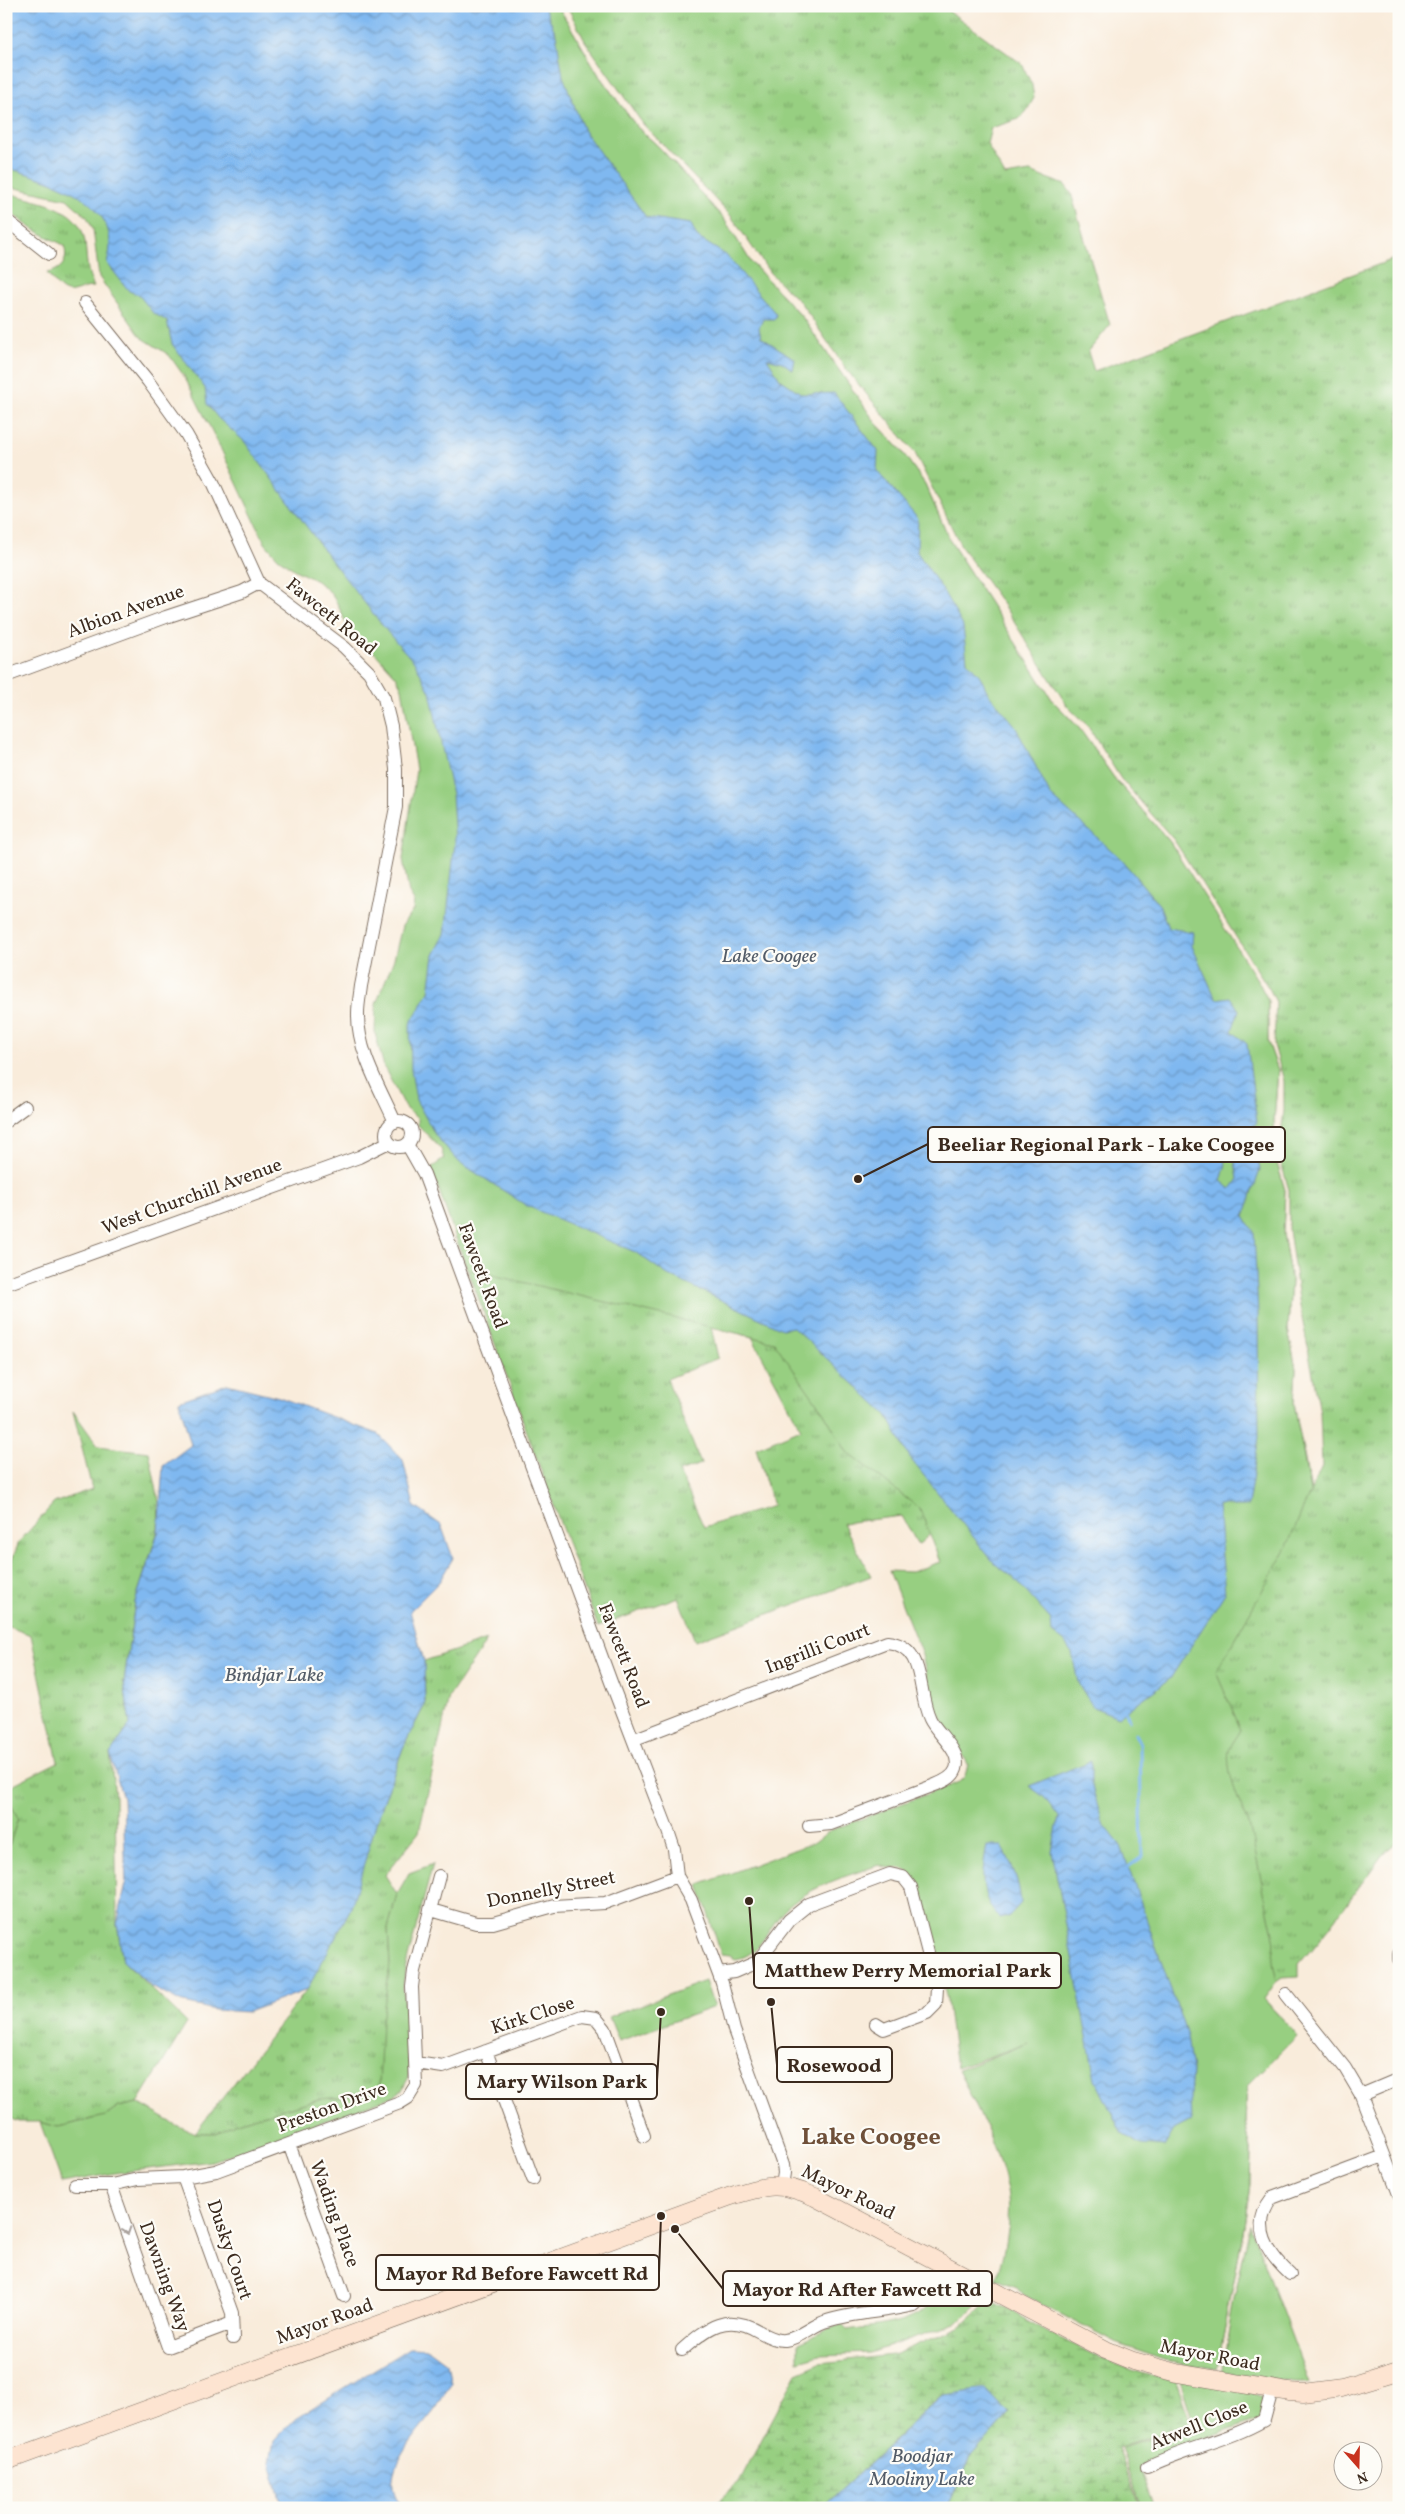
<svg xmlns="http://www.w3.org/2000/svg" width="1405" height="2514" font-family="Vollkorn,serif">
<defs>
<pattern id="grass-tufts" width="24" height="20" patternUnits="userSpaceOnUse" patternTransform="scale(1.25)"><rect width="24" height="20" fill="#97cf81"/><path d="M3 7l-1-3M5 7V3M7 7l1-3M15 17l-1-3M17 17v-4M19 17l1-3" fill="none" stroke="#7ca869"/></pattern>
<pattern id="wetland-marsh" width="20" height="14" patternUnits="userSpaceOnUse" patternTransform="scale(1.25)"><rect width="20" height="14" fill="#97cf81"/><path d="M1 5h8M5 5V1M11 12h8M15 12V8" fill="none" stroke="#7ca869"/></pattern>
<pattern id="water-waves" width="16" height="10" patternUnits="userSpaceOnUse" patternTransform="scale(1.25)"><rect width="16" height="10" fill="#7fb8f0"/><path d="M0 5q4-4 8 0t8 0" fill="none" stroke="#6996c2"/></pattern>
</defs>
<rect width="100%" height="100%" fill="#fdfcf7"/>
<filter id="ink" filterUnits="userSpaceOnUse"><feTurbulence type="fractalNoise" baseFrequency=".02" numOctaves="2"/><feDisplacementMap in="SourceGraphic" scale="10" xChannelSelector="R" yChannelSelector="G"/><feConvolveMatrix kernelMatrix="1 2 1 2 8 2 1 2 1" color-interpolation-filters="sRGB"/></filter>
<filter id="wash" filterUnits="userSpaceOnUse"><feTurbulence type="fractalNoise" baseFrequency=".0096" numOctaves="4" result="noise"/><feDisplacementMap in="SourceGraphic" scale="20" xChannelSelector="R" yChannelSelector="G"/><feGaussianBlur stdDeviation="1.12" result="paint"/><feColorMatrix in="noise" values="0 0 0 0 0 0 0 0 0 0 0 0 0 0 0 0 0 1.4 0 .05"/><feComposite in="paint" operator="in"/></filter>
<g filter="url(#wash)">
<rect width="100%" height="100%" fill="#f9ecdb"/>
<path fill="url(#grass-tufts)" stroke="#697c50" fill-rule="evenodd" d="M558 6 600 77 637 127 660 148 724 219 751 262 802 317 875 422 901 450 925 484 950 541 1053 701 1079 728 1115 779 1170 842 1268 1000V1042L1278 1070 1274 1121 1276 1160 1285 1190 1283 1234 1291 1280 1288 1329 1296 1369 1294 1403 1311 1491 1322 1467 1320 1412 1300 1306 1289 1230V1190L1282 1166 1280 1142 1284 1111V1081L1274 1045 1276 1002 1270 990 1174 840 1121 779 1087 725 1068 707 1002 603 962 548 915 453 846 369 801 303 770 273 731 216 643 124 585 41 567 6H942L1022 64 1032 85 1034 98 1026 112 1019 119 991 128 987 144 1005 176 1030 172 1065 185 1071 193 1110 325 1088 352 1094 371 1399 257V1840L1383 1854 1329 1928 1299 1964V1977L1282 1978 1266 1989 1264 1999 1297 2036 1247 2086 1245 2122 1251 2151 1250 2184 1244 2227 1217 2369 1165 2360 1130 2276 1216 1673 646 217Z
M6 192C36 203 80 204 85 242 87 260 86 271 94 287 85 287 81 290 73 292 62 295 54 281 47 273 62 270 69 261 64 245 42 235 24 225 6 208Z
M431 1168 782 1328 887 1415 940 1562 930 1534 918 1545 902 1516 843 1523 871 1576 695 1641 678 1597 598 1627ZM711 1326 752 1337 801 1429 756 1448 773 1506 704 1527 679 1472 701 1464 667 1379 718 1358Z
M73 1411 98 1446 149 1452 159 1501 158 1531 135 1602 124 1682 130 1725 110 1754 115 1797 117 1924 123 1961 187 2023 138 2103 119 2107 106 2116 58 2127 40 2122H19L6 2117V1855L18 1818 6 1796V1788L58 1762 31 1635 6 1626V1575L19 1542 54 1503 92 1489Z
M487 1640 449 1697 419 1832 385 1875 397 1894 388 1929 390 1964 379 2088 363 2096 319 2099 234 2123 217 2133H195L307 1990 377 1820 403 1748 425 1704 424 1661Z"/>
<path fill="url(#wetland-marsh)" stroke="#697c50" d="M990 2300C1050 2332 1109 2370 1176 2381L1191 2424 1118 2448 1141 2508H947L971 2457 1009 2414 942 2395 822 2508H710L739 2482 797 2373 820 2363 893 2355 962 2326Z"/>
<path fill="#97cf81" stroke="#697c50" d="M6 6H558L600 77 637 127 660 148 724 219 751 262 802 317 875 422 901 450 925 484 950 541 1053 701 1079 728 1115 779 1170 842 1258 981 1268 1000V1042L1278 1070 1274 1121 1276 1160 1285 1190 1283 1234 1291 1280 1288 1329 1296 1369 1294 1403 1310 1492 1286 1549 1216 1672 1241 1730C1237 1737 1231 1744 1229 1751 1225 1770 1241 1808 1249 1824L1275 1943 1272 1963 1276 1982 1264 1999 1297 2036 1247 2086 1245 2122 1251 2151 1250 2184 1244 2227 1217 2369 1165 2360 1118 2344 1024 2295 1017 2287 996 2279C1004 2254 1012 2217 1007 2191 998 2149 977 2108 958 2070L1029 2043 956 2068 947 2001 936 1950 914 1877C900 1861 893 1872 879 1865 847 1876 813 1885 788 1907 769 1923 761 1957 735 1959L730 1955 721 1954 699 1885 815 1842 829 1831 959 1782 965 1776 968 1764 933 1704 922 1655 889 1571 911 1572 940 1562 920 1509 847 1452 824 1413 774 1342 467 1269 431 1168 444 1159 441 1149 418 1125V1119L405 1108 384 1067 375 1033 376 1004 394 959 402 926 413 910 414 901 409 893 403 859 416 770 402 688 396 676 376 654 351 634 337 603 330 592 317 581 295 570 278 558 265 543 219 445 184 376 169 355 141 337 99 277 93 229 87 217 67 199 6 186Z
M6 1796 18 1818 6 1855Z
M433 1864 405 1969 403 1989 410 2075 402 2090 394 2096 212 2161 115 2173 62 2183 40 2122 58 2127 106 2116 119 2107 138 2103 176 2125 195 2133H217L234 2123 319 2099 363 2096 379 2088 382 2021 390 1964 388 1929 397 1894 409 1873Z
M705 1981 714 2007 619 2041 609 2017Z
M1250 2225 1309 2383H1292L1222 2371 1233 2303Z
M953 2281 984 2296 982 2300 959 2322 870 2353 820 2355 798 2361V2343L842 2324 848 2330C902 2322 915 2325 953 2281Z
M1180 2380 1254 2393 1263 2398 1265 2406 1258 2420 1166 2453 1139 2467 1154 2508H1142L1121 2448 1194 2425Z"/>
<path fill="url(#water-waves)" stroke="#5d7187" d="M6 6H544L556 34 563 76 584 131 646 217 691 224 697 237 726 255 776 314 775 319H763L759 328 761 337 795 359 793 370 782 362 767 358 780 379 802 394 834 393 878 451 877 471 918 519 917 552 942 589 963 626 967 661 980 676 988 693 1014 724 1051 796 1121 859 1160 906 1168 928 1193 932 1192 946 1216 999 1230 997 1239 1010 1232 1031 1247 1044 1257 1122C1248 1134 1238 1137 1224 1139L1225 1155 1223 1157 1226 1164 1221 1181 1231 1189 1238 1179 1234 1156 1240 1153 1248 1159 1257 1154 1260 1170 1244 1217 1254 1232 1258 1313 1259 1437 1248 1506H1218L1225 1593 1170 1679 1118 1717 1093 1707 1078 1683 1072 1653 1064 1642 1052 1633 1051 1620 1013 1577 995 1564 909 1457 887 1415 793 1327 782 1329 668 1275 635 1252 527 1206 459 1162 436 1136 416 1100 411 1070 410 1024 429 992 434 955 445 934 455 842 452 794 430 692 415 663 390 635 334 564 244 441 218 418 207 404 205 388 172 344 167 321 153 313 139 295 129 291 107 263C125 202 55 182 11 169L6 160Z
M227 1384 279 1397 378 1434 403 1460 414 1506 441 1525 453 1558 439 1582 410 1611 424 1661 425 1704 403 1748 377 1820 351 1908 307 1990 248 2012 215 2010 180 2002 152 1987 123 1961 117 1924 126 1884 123 1799 110 1754 130 1725 124 1682 135 1602 158 1532 163 1466 191 1445 179 1401Z
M1091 1761V1783L1103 1823 1121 1846 1187 2036 1192 2071 1190 2097 1191 2121 1174 2130 1164 2147 1142 2145 1122 2134 1095 2079 1052 1851 1059 1817 1044 1797 1029 1786Z
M987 1846H1002C1013 1866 1019 1881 1021 1903L1008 1917 1000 1919C979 1897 981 1873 987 1846Z
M409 2348 428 2349 447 2363 451 2383C446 2391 442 2399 437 2407 419 2432 370 2477 405 2508H287L280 2499 270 2462 274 2441 296 2418Z
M986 2389 1009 2414 971 2457 947 2508H822L943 2395Z"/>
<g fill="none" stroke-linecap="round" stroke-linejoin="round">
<path stroke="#7fb8f0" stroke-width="3" d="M1126 1712 1129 1720
M1128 1867 1142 1857 1140 1744 1135 1734"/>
</g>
</g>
<g filter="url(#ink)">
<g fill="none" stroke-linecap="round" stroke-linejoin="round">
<defs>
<path id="minor" d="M6 220 49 254
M85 303 148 381 186 434 213 482 259 583 344 647 369 672 384 698 391 726 396 769V807L361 986C360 995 358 1004 358 1013 357 1051 380 1088 395 1122
M6 676 166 617 242 592 259 583
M6 1121 25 1107
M386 1134a13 13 0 1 1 26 0a13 13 0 1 1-26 0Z
M407 1144 424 1174 611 1682 667 1828 674 1849 677 1876 691 1900 722 1983 734 2030 783 2165 784 2173 782 2186
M6 1284 359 1157 389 1142
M635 1739 887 1642C927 1646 916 1690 930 1719 937 1734 962 1751 956 1769 953 1778 943 1782 935 1785L831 1824 809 1826
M431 1910 476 1923H493L554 1906 605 1903 677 1876
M1399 1954V1959
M719 1974 734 1972 757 1962 789 1920 809 1904 890 1874 903 1877 911 1887 937 1988 936 2004 927 2013 884 2029 876 2024
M1286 1994 1345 2068 1361 2095 1399 2194
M486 2051 533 2179
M416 2063 443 2067 582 2016 596 2018 605 2029 644 2136
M1361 2095 1399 2079
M289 2144 344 2296
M183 2177 232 2313 233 2338
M75 2185H111L138 2179 183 2177 216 2171 400 2103 408 2098 416 2085 412 1987 414 1971 439 1876
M111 2185 168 2347 232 2323
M1290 2274C1267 2253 1250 2226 1272 2198L1384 2156
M682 2350C708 2327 727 2312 760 2332 767 2336 777 2341 785 2340 801 2338 812 2325 827 2321 855 2312 885 2312 914 2305L925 2296 945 2267
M1147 2467C1185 2448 1228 2441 1264 2420L1272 2390"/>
<path id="secondary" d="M6 2461 728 2197C764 2186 779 2180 815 2197L1106 2350 1133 2361 1177 2373 1289 2392 1303 2393 1342 2388 1399 2371"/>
</defs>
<use href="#minor" stroke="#7e6e60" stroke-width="14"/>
<use href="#secondary" stroke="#7e6e60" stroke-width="19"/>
<use href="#minor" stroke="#fff" stroke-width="12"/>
<use href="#secondary" stroke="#fde4d1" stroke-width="18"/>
</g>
<defs><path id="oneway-chevron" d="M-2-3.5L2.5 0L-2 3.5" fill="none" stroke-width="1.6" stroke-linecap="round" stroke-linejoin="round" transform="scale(1.25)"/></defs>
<use stroke="#a79f9a" href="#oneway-chevron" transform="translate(127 2231) rotate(71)"/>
</g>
<g text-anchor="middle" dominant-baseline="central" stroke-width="4.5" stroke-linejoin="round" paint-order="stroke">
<g font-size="19" fill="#3b2a1e" stroke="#fdfcf7">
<text transform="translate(126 612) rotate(-20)">Albion Avenue</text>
<text transform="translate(331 617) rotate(39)">Fawcett Road</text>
<text transform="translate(192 1197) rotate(-20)">West Churchill Avenue</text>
<text transform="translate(482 1276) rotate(70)">Fawcett Road</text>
<text transform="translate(818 1649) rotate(-21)">Ingrilli Court</text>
<text transform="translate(623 1656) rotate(69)">Fawcett Road</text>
<text transform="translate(551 1890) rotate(-11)">Donnelly Street</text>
<text transform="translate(533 2016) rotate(-18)">Kirk Close</text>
<text transform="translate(332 2108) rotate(-20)">Preston Drive</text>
<text transform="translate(848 2193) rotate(26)">Mayor Road</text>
<text transform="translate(334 2214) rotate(70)">Wading Place</text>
<text transform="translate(229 2250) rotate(71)">Dusky Court</text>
<text transform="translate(164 2277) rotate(70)">Dawning Way</text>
<text transform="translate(325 2322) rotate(-20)">Mayor Road</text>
<text transform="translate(1210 2356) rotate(11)">Mayor Road</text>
<text transform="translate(1199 2426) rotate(-22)">Atwell Close</text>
</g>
<g font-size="20" font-style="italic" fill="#535c68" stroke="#fdfcf7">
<text x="769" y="957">Lake Coogee</text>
<text x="274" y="1676">Bindjar Lake</text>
<text x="922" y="2457">Boodjar<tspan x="922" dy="23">Mooliny Lake</tspan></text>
</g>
<g font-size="24" font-weight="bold" fill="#6f5039" stroke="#fdfcf7">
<text x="871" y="2138">Lake Coogee</text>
</g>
</g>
<path fill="none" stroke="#3b2a1e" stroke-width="2" d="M858 1179L928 1144M749 1901L754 1970M771 2002L777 2065M661 2012L657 2081M661 2216L659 2273M675 2229L723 2289"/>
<g fill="#3b2a1e" stroke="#fdfcf7" stroke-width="2">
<circle cx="858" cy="1179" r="5"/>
<circle cx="749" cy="1901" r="5"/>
<circle cx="771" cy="2002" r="5"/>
<circle cx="661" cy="2012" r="5"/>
<circle cx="661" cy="2216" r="5"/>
<circle cx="675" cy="2229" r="5"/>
</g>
<g fill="#fdfcf7" stroke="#3b2a1e" stroke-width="2">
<rect x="928" y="1127" width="357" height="35" rx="5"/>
<rect x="754" y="1953" width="307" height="35" rx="5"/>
<rect x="777" y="2047" width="115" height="35" rx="5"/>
<rect x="466" y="2064" width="191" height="35" rx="5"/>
<rect x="376" y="2255" width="283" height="35" rx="5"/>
<rect x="723" y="2271" width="269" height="35" rx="5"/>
</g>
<g font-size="20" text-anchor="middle" font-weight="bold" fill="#3b2a1e">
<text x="1106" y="1151">Beeliar Regional Park - Lake Coogee</text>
<text x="908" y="1977">Matthew Perry Memorial Park</text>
<text x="834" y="2072">Rosewood</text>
<text x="562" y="2088">Mary Wilson Park</text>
<text x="517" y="2280">Mayor Rd Before Fawcett Rd</text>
<text x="857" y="2296">Mayor Rd After Fawcett Rd</text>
</g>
<rect width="1405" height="2514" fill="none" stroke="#fdfcf7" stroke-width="25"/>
<g transform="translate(1358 2466) rotate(160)"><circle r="24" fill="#fdfcf7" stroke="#afa8a0"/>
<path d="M0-4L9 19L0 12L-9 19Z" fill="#c8321e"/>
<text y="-8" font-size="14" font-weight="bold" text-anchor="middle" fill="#3b2a1e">N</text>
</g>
</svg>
